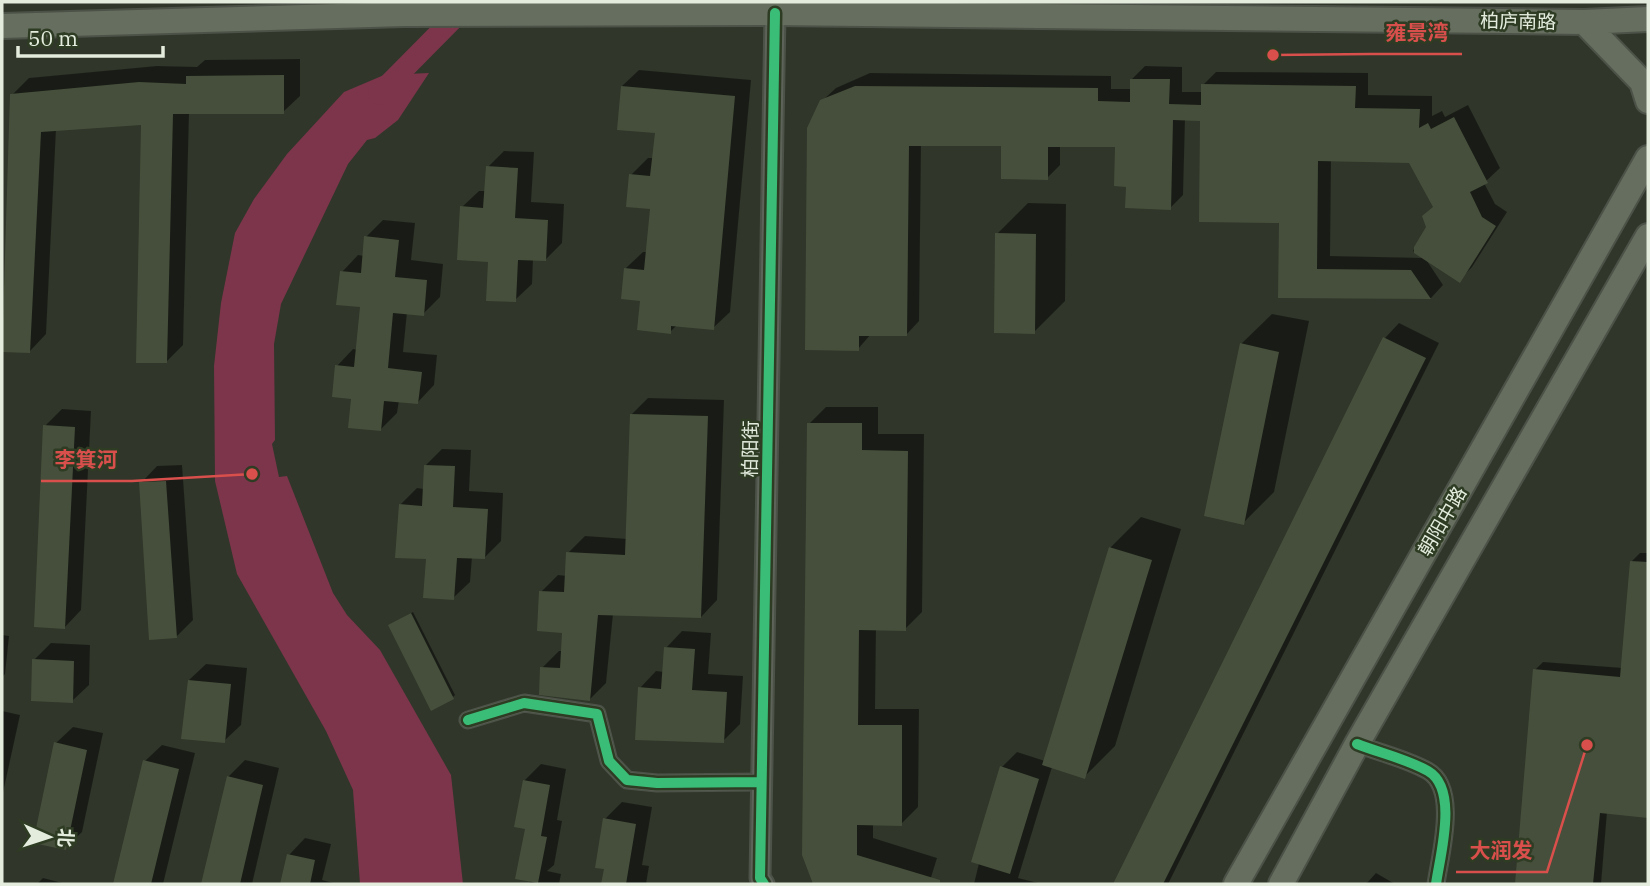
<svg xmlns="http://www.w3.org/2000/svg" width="1650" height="886" font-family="'IBM Plex Serif','Noto Sans SC',serif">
<rect width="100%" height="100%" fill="#30362a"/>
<path fill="#7c354b" d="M429 73 398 120 375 138 367 140 348 164 281 304 274 344 275 440 272 444 279 477 287 476 333 593 347 615 380 650 451 775 463 884H360L353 790 326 731 237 574 215 481 214 366 221 303 235 233 254 199 287 154 344 92 384 75Z"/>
<path fill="#0007" fill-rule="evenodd" d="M300 59V96L283 112 189 113 183 345 167 361 143 123 56 129 46 334 30 351 2 350 12 95 29 78 157 66 197 67 205 60Z
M1145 66 1182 67V92H1203V85L1216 72 1368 73V95L1432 96V116L1442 111 1445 117 1468 105 1500 168 1484 183 1495 204 1507 212 1472 267 1459 280 1425 258 1443 285 1431 298 1280 296 1281 221 1202 119H1185L1183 195 1170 208 1128 185 1117 146 1060 145V165L1047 178 1003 145 921 144 919 321 906 335 871 334 858 349 822 101 836 88 870 73 1111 76V89H1132V79ZM1331 160 1410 161 1434 206 1428 227 1413 251 1424 258 1330 256Z
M639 70 751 80 730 312 713 328 677 325 670 332 642 300 626 268 643 252H647L652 208 631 175 648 158H654L657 131 622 86Z
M504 151 534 152 531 202 564 204 562 243 545 260 533 259 532 284 515 300 462 207 479 191H486L488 167Z
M1028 203 1066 204 1065 301 1034 332 997 234Z
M383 220 415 223 411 260 443 264 440 297 423 314 407 312 403 352 437 355 434 385 418 402 399 400 397 413 381 429 353 397 337 366 353 349 358 350 362 305 342 272 358 255 364 256 366 237Z
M1272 314 1309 321 1274 492 1243 523 1241 344Z
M1399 323 1439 343 1168 884H1115L1385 338Z
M648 398 724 400 717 600 701 617 613 614 606 683 590 699 542 668 559 651H563L564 631 541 592 558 575 567 576 568 553 585 536 628 539 632 414Z
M826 407H878V434H924L922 612 905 629 876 628 875 709H919L918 807 901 824H873V838L937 858 929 884H815L803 855 809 424Z
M62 409 91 411 81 610 65 627 45 426Z
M442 449 471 450 469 491 503 493 501 541 484 558 472 557 470 582 453 598 400 505 417 488 424 489 426 465Z
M182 465 193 620 176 637 141 483 157 466Z
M1141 517 1181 529 1115 746 1084 777 1052 767 1018 878 1042 884H974L1002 767 1017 752 1045 761 1110 548Z
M1640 553H1648V816L1607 812 1601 884H1517L1535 670 1543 662 1623 668 1632 561Z
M413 612 455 695 453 697 392 624Z
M682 631 711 633 708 674 743 676 740 724 723 741 640 688 656 671 664 672 666 648Z
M2 635 9 636 5 674 2 677Z
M51 643 90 645 89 685 72 701 34 660Z
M206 664 247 668 241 725 224 741 189 680Z
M2 711 20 715 2 797Z
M73 727 103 733 82 832 65 848 56 743Z
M162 745 195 753 163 884H115L145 761Z
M245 760 279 768 252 884H203L228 777Z
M541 764 566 769 557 820 562 821 554 865 547 871 561 874 559 884H528L532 880 524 781Z
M622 802 652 807 642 865 649 866 646 884H603L606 868 605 819Z
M305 838 331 844 322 880 337 884H282L289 855Z
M1376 873 1395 884H1366Z
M43 878 66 884H37Z"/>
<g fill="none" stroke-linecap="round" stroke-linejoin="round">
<path stroke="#7c354b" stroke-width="21" d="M379 94 465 7"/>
</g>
<path fill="#464f3b" d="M284 75V114H173L167 363H136L141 125 41 132 30 353 2 352 10 94 139 82 186 84V76Z
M1130 79H1170L1169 104 1201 105V84L1356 86 1355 108 1420 109 1419 128 1428 123 1431 129 1454 117 1488 183 1470 192 1482 217 1496 226 1460 283 1414 253V247L1426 227 1422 216 1433 207 1409 163 1318 161 1317 269 1411 270 1431 299 1278 298 1279 223 1199 222 1200 121 1173 120 1171 210 1125 208 1126 187 1114 186 1115 147H1048V180L1001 179V146H909L907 336H859V351L805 350 807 128 820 100 855 86 1098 88V101L1130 102Z
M621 86 735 96 714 330 671 326V334L637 330 640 301 621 299 624 268 644 270 650 209 626 207 629 174 650 176 655 133 617 130Z
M486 166 518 168 515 218 548 220 546 261 518 260 516 302 486 301 488 262 457 260 460 206 483 208Z
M995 233 1036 234 1035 334 994 333Z
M364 236 399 240 395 277 427 280 424 316 393 313 388 368 422 372 418 404 384 401 381 431 348 428 351 399 332 397 335 365 354 367 360 307 336 305 340 271 361 273Z
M1383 337 1426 358 1163 884H1113Z
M1240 343 1279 352 1244 525 1204 516Z
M630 414 708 416 701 618 598 615 590 701 539 695 540 667 560 668 562 633 537 631 539 591 564 592 566 552 625 555Z
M807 423H862V450L908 451 906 631 859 630 858 725H902V826L857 825V855L940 880V884H813L802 855Z
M43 425 75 427 65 629 34 627Z
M424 465 455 466 453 507 488 509 485 559 457 558 454 600 423 598 426 559 395 558 399 504 422 506Z
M166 481 177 638 149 640 139 482Z
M1109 547 1152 560 1085 779 1042 765Z
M1630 561 1648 562V818L1600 813 1593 884H1515L1533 669 1620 677Z
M411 613 454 699 431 711 388 625Z
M664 647 695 649 692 690 727 692 724 743 635 740 638 687 661 689Z
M32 659 74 661 73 703 31 701Z
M188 680 231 684 225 743 181 739Z
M54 742 87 750 66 850 33 843Z
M143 760 179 769 151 884H113Z
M1000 766 1039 779 1010 874 971 862Z
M227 776 263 785 240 884H201Z
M523 780 550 785 541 836 547 837 538 883 515 879 525 829 514 827Z
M603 818 636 824 626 884H601L604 869 595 868Z
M287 854 315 860 310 884H280Z"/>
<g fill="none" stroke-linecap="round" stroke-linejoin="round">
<defs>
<path id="minor" d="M468 720 524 703 597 714 609 761 627 780 657 783 761 782
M1357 744C1380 753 1407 759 1428 771 1459 789 1440 855 1436 884"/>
<path id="tertiary" d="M764 884 760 878 775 13"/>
<path id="primary" d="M1584 22 1642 82 1648 101
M2 26 404 14 775 13 1584 22 1648 19
M1236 884 1648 158
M1281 884 1357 744 1648 236"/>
</defs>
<use href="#minor" stroke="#4c5247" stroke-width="19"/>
<use href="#tertiary" stroke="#4c5247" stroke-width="23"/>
<use href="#primary" stroke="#4c5247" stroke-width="28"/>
<use href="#minor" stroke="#5e635a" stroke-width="16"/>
<use href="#tertiary" stroke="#5e635a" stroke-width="19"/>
<use href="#primary" stroke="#666e5f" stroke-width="24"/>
<defs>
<path id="cycleway" d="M468 720 524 703 597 714 609 761 627 780 657 783 761 782
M1357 744C1380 753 1407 759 1428 771 1459 789 1440 855 1436 884
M764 884 760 878 775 13"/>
</defs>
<use href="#cycleway" stroke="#2f3c24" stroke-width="15"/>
<use href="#cycleway" stroke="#3abd76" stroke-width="10"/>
</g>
<g text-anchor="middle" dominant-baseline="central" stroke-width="5" stroke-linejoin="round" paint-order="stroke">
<g font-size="19" fill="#e3ecdd" stroke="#2f3c24">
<text transform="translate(1518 21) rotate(1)">柏庐南路</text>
<text transform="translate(750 449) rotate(-89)">柏阳街</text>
<text transform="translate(1442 521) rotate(-60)">朝阳中路</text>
</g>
</g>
<path fill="none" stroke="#d94f4c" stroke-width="2.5" d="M1273 55L1371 54H1462M252 474L132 481H41M1587 745L1547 872H1456"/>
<g fill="#d94f4c" stroke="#2f3c24" stroke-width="2.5">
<circle cx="1273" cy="55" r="7"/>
<circle cx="252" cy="474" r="7"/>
<circle cx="1587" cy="745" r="7"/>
</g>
<g font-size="21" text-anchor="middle" font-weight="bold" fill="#d94f4c" stroke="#2f3c24" stroke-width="5" stroke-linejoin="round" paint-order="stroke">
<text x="1417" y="40">雍景湾</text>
<text x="86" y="467">李箕河</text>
<text x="1501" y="858">大润发</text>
</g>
<rect width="1650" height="886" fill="none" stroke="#e3ecdd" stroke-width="7"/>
<g transform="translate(49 837) rotate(93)" stroke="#2f3c24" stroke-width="5" paint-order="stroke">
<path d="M0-5L12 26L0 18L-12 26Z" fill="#e3ecdd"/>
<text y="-10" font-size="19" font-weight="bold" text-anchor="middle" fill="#e3ecdd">北</text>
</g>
<path d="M18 46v10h145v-10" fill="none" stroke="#e3ecdd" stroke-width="3.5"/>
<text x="28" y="46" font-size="21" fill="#e3ecdd" stroke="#2f3c24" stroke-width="5" paint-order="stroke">50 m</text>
</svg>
